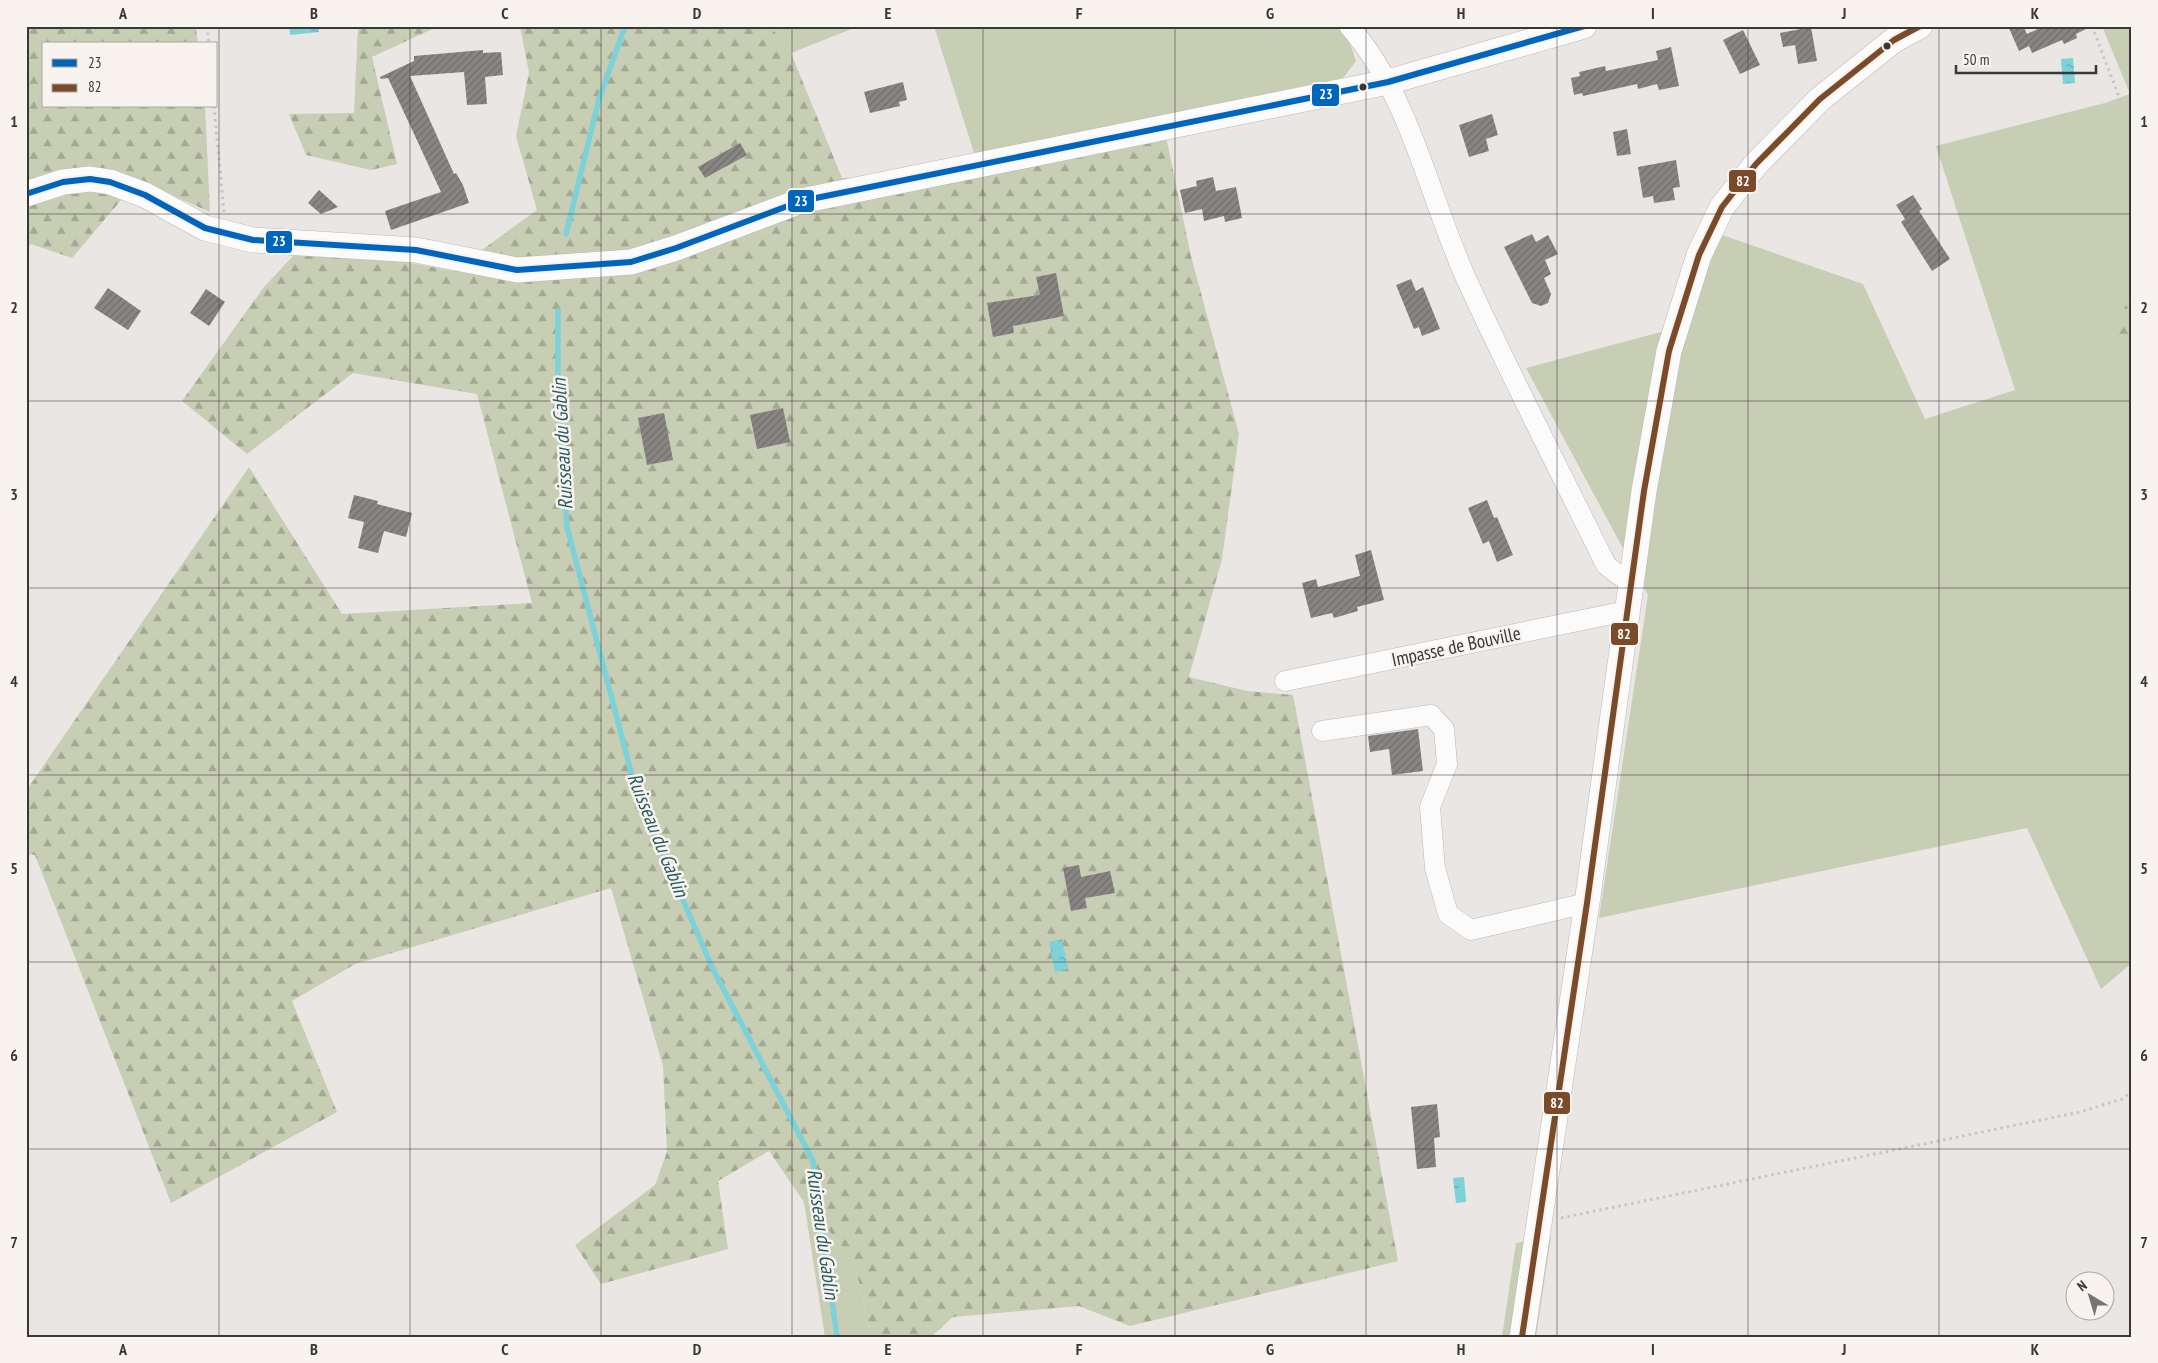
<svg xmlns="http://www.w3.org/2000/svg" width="2158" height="1363" font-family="'PT Sans Narrow',sans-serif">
<defs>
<pattern id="forest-firs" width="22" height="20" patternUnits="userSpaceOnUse" patternTransform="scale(1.25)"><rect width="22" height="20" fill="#c7ceb3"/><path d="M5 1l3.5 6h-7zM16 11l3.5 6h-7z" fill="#a3a892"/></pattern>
<pattern id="water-ripples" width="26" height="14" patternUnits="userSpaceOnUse" patternTransform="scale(1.25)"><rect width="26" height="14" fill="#7cd2d8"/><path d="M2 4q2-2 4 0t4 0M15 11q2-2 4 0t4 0" fill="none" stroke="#67abb0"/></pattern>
<pattern id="building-hatch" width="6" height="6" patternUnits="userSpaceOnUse" patternTransform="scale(1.25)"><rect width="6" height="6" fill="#888583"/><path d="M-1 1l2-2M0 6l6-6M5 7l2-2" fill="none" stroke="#706e6c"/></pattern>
</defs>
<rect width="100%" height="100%" fill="#e9e6e3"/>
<path fill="#c7ceb3" d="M770 26H859L791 53Z
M934 26H1337L1348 38 1356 61 1343 78 1151 121 975 156Z
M2102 26H2132V297L2107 331 2132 347V963L2101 989 2027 828 1599 918 1648 595 1526 368 1687 325 1705 229 1863 284 1925 419 2015 390 1936 146 2105 103 2130 94Z
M804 1202 854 1260 871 1337H825Z
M1551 1237 1536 1337H1502L1516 1243Z"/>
<path fill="url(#forest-firs)" d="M26 26 196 28 198 44H44V106H205L210 212 138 180 72 258 31 244 26 250Z
M358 26H439L372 57 397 164 371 170 306 155 289 114 354 113Z
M520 26H770L791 53 842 178H863L1162 118 1191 256 1239 434 1222 559 1189 677 1247 691 1293 695 1398 1261 1130 1326 1079 1306 953 1317 931 1337H871L854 1260 804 1202 769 1151 718 1181 728 1249 601 1284 575 1245 655 1185 667 1152 663 1066 611 888 355 964 292 1001 337 1112 171 1203 35 855 26 854V791L249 467 342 614 532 603 477 394 353 373 247 454 182 401 264 287 294 255 391 259 453 271 537 210 516 136 529 73Z
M2132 297V347L2107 331Z"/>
<path fill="url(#water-ripples)" d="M289 26H319V32L290 35Z
M2073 58 2075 83 2063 84 2061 59Z
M1062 939 1068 969 1055 972 1049 942Z
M1464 1177 1466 1202 1456 1203 1453 1178Z"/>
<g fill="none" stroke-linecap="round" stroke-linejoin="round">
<path stroke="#7cd2d8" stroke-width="5.5" d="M566 234 599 99 625 26
M558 311V395L567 527 636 791 712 967 813 1161 837 1337"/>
</g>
<path fill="url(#building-hatch)" d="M2008 26H2023L2027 34 2044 26H2092L2076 34 2077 38 2064 44 2062 40 2032 53 2029 46 2019 51Z
M1811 27 1817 61 1798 64 1795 45 1783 47 1780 33Z
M1743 30 1760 65 1740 74 1723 40Z
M1671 47 1679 86 1659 90 1657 84 1638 89 1637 84 1583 96 1582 93 1574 95 1571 78 1580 76 1579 72 1605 66 1606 71 1658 60 1656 51Z
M483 50V53L501 52 503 75 485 77 487 104 467 105 464 72 410 76 454 174 456 173 463 185 469 203 391 230 385 211 441 192 388 78 381 79 380 77 414 61V56Z
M903 82 907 100 899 102 900 106 870 113 864 92Z
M1492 114 1498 135 1486 139 1489 151 1469 157 1459 125Z
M1627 129 1631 154 1617 156 1613 132Z
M740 143 747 155 705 178 698 167Z
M1676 160 1680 187 1673 188 1675 200 1654 203 1653 196 1643 198 1638 167Z
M1213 177 1216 191 1236 187 1242 218 1225 222 1224 216 1204 221 1202 209 1185 213 1180 190 1197 186 1196 181Z
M319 190 338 207 321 214 308 203Z
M1913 195 1922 209 1919 211 1950 259 1932 271 1901 222 1905 219 1896 205Z
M1532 234 1536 242 1548 235 1558 254 1545 260 1551 274 1544 278 1551 294 1548 303 1541 306 1532 303 1504 247Z
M1056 273 1064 316 1013 326 1014 333 993 337 987 303 1040 295 1036 277Z
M1411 279 1416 291 1423 287 1440 329 1422 336 1419 327 1414 329 1396 285Z
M108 288 141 311 128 330 94 308Z
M206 289 225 302 209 326 190 313Z
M783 408 790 442 757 449 750 415Z
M664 413 673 460 647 465 638 418Z
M354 495 378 501 377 504 412 513 406 537 384 531 378 553 358 548 364 522 348 518Z
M1487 500 1494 518 1497 517 1513 555 1497 562 1489 541 1483 544 1468 508Z
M1371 550 1384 600 1357 607 1358 611 1334 618 1332 613 1311 618 1302 583 1316 579 1318 587 1360 576 1355 555Z
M1418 729 1423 771 1392 775 1389 749 1370 752 1368 736Z
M1079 865 1081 877 1110 871 1115 893 1085 898 1087 908 1071 911 1063 868Z
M1437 1104 1440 1137 1434 1138 1436 1167 1417 1169 1411 1107Z"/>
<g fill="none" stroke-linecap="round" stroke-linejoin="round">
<defs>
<path id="minor" d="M1349 26C1410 96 1428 193 1465 276 1509 373 1559 469 1606 565L1620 576 1632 579
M1285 681 1627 611
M1322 731 1431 715 1444 729 1447 764 1430 807 1435 868 1448 914 1471 930 1587 903"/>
<path id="tertiary" d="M26 194 63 182 90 179 110 182 145 195 205 228 253 240 416 250 517 270 631 262 676 248 801 201 1388 82 1584 26
M1522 1337 1587 903 1644 491 1669 351 1699 255 1722 207 1756 164 1820 99 1894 40 1920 26"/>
</defs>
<use href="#minor" stroke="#bbb9b6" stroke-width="21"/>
<use href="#tertiary" stroke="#bbb9b6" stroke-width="26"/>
<path stroke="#c6c6c6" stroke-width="3" stroke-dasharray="2.5 4" stroke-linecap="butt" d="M207 26 209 44
M2092 26 2132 131
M26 32 34 26
M214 106 224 212
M1561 1218 2080 1112 2122 1099 2132 1091"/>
<use href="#minor" stroke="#fcfbfb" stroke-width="20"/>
<use href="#tertiary" stroke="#fcfbfb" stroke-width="25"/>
<defs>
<path id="bus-1" d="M26 194 63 182 90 179 110 182 145 195 205 228 253 240 416 250 517 270 631 262 676 248 801 201 1388 82 1584 26"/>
<path id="bus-2" d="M1522 1337 1587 903 1644 491 1669 351 1699 255 1722 207 1756 164 1820 99 1894 40 1920 26"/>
</defs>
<use href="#bus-1" stroke="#f8f3ee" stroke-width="10"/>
<use href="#bus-2" stroke="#f8f3ee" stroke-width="10"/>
<use href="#bus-1" stroke="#0065bd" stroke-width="6"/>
<use href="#bus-2" stroke="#7a4b2a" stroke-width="6"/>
</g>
<path fill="none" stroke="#3a3836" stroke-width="1" stroke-opacity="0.55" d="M219 26V1337M410 26V1337M601 26V1337M792 26V1337M983 26V1337M1175 26V1337M1366 26V1337M1557 26V1337M1748 26V1337M1939 26V1337M26 214H2132M26 401H2132M26 588H2132M26 775H2132M26 962H2132M26 1149H2132"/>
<g fill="#3a3836" stroke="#f8f3ee" stroke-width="2">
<circle cx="1887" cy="46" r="4.5"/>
<circle cx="1363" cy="87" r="4.5"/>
</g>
<g text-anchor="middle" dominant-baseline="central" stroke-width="5" stroke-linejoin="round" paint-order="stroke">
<g font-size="19" fill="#3a3836" stroke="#f8f3ee">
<text transform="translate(1456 646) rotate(-12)">Impasse de Bouville</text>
</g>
<g font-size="20" font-style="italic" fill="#275b60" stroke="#f8f3ee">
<text transform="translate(562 444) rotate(-93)">Ruisseau du Gablin</text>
<text transform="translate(658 835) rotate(68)">Ruisseau du Gablin</text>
<text transform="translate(823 1234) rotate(82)">Ruisseau du Gablin</text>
</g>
</g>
<g stroke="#f8f3ee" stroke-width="2">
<rect x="1311" y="83" width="29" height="24" rx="5" fill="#0065bd"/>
<rect x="1728" y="169" width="29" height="24" rx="5" fill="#7a4b2a"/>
<rect x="787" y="189" width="28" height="24" rx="5" fill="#0065bd"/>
<rect x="265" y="230" width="28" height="24" rx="5" fill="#0065bd"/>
<rect x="1610" y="622" width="29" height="24" rx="5" fill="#7a4b2a"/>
<rect x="1543" y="1091" width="28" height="24" rx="5" fill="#7a4b2a"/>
</g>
<g font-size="14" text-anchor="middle" font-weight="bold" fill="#fff">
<text x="1326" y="99">23</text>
<text x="1743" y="186">82</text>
<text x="801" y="206">23</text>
<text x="279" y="246">23</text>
<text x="1624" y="639">82</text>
<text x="1557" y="1108">82</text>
</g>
<rect width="2158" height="1363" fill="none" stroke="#f8f3ee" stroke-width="55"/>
<rect x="42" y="42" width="175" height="65" fill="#f8f3ee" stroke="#aca8a4"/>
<rect x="52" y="59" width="25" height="8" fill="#0065bd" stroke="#aca8a4"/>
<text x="88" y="68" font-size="15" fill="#3a3836">23</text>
<rect x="52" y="84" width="25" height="8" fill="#7a4b2a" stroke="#aca8a4"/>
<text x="88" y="92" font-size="15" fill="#3a3836">82</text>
<g transform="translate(2090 1296) rotate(322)"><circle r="24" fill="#f8f3ee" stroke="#aca8a4"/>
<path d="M0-4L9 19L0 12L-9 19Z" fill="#777573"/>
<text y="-8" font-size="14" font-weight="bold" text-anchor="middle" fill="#3a3836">N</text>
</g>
<path d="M1956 65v8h140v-8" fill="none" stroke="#3a3836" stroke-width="2.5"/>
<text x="1963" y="65" font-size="15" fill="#3a3836" stroke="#f8f3ee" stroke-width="4" paint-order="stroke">50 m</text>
<rect x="28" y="28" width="2102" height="1308" fill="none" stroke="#3a3836" stroke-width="2"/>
<g font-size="16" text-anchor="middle" font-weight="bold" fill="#3a3836">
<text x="123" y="19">A</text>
<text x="314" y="19">B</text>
<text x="505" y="19">C</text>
<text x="697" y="19">D</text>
<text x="888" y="19">E</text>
<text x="1079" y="19">F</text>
<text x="1270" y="19">G</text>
<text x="1461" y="19">H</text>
<text x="1653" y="19">I</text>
<text x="1844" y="19">J</text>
<text x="2035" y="19">K</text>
<text x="14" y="127">1</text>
<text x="2144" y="127">1</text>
<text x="14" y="313">2</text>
<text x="2144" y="313">2</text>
<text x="14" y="500">3</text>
<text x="2144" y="500">3</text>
<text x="14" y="687">4</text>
<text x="2144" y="687">4</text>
<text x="14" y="874">5</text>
<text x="2144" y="874">5</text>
<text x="14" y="1061">6</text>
<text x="2144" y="1061">6</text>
<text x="14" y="1248">7</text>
<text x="2144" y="1248">7</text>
<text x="123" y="1355">A</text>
<text x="314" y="1355">B</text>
<text x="505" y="1355">C</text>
<text x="697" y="1355">D</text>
<text x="888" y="1355">E</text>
<text x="1079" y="1355">F</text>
<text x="1270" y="1355">G</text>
<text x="1461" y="1355">H</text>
<text x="1653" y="1355">I</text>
<text x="1844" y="1355">J</text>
<text x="2035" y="1355">K</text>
</g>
</svg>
